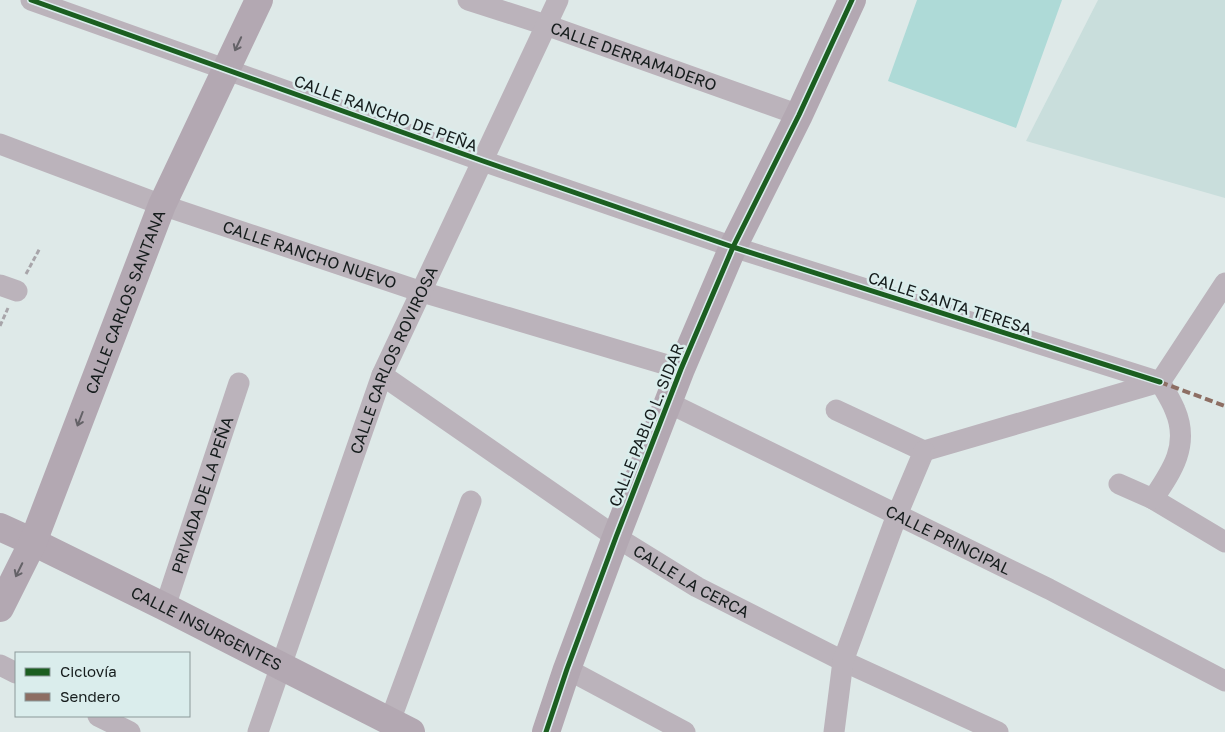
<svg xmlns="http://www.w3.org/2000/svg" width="1225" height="732" font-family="'Golos Text',sans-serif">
<rect width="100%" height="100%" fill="#dee9e8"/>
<path fill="#c9dedc" d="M1098 0H1225V198L1026 141Z"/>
<path fill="#aedad7" d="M917 0H1062L1016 128 888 81Z"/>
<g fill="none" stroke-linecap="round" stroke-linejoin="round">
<path stroke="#a8a5aa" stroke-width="3" stroke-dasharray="5 2.5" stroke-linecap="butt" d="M26 274 40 248
M0 326 8 308"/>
<g stroke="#bbb3bb" stroke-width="21">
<path d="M31 0 483 161 733 247 1160 382"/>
<path id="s1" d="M468 0 546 25 799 115"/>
<path id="s2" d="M0 144 162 205 422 292 681 369"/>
<path d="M0 285 17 291"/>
<path id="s3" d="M382 375 616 537 697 587 843 661 998 732"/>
<path id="s4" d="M669 403 1049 589 1225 681"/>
<path d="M836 410 924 451"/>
<path d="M924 451 1160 382 1225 283"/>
<path d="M1119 484 1153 499 1225 542"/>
<path d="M1153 499C1172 471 1190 445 1175 410 1171 400 1165 391 1160 382"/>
<path id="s5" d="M165 607 239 383"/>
<path d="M0 665 16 673"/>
<path d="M567 669 685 732"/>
<path d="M98 716 130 732"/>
<path d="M390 721 471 501"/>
<path id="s6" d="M258 732 382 375 558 0"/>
<path d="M834 732 843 661 897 515 924 451"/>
</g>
<g stroke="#b3a8b2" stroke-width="28">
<path id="s7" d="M0 527 33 542 165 607 411 732"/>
<path id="s8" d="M0 608 33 542 162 205 259 0"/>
<path d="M546 732 567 669 616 537 681 369 733 247 799 115 852 0"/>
</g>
<path stroke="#8d6e63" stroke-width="4" stroke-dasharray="8 4" stroke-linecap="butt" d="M1160 382 1225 406"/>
<defs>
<path id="cycleway" d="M31 0 483 161 733 247 1160 382
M546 732 567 669 616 537 681 369 733 247 799 115 852 0"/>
</defs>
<use href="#cycleway" stroke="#daedec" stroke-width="8"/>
<use href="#cycleway" stroke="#1b5e20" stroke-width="5"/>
</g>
<defs><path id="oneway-shaft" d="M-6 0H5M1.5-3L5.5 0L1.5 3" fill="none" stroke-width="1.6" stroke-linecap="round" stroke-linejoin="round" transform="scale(1.25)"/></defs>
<g stroke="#646267">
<use href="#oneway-shaft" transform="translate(238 44) rotate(115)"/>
<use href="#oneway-shaft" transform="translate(80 419) rotate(111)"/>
<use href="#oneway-shaft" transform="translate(19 570) rotate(116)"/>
</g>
<g text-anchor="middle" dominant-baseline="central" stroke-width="5" stroke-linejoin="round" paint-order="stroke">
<g font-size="16" fill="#151c1c" stroke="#daedec">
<text stroke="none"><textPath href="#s1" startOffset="175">CALLE DERRAMADERO</textPath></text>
<text transform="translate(386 113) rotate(20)">CALLE RANCHO DE PEÑA</text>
<text stroke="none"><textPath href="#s2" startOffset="329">CALLE RANCHO NUEVO</textPath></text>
<text stroke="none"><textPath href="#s8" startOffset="331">CALLE CARLOS SANTANA</textPath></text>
<text transform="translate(950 303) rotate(18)">CALLE SANTA TERESA</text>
<text stroke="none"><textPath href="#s6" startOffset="396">CALLE CARLOS ROVIROSA</textPath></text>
<text transform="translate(646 425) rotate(-68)">CALLE PABLO L. SIDAR</text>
<text stroke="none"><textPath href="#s5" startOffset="118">PRIVADA DE LA PEÑA</textPath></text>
<text stroke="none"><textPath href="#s4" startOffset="311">CALLE PRINCIPAL</textPath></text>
<text stroke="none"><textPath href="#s3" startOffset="372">CALLE LA CERCA</textPath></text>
<text stroke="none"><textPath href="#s7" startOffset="230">CALLE INSURGENTES</textPath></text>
</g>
</g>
<rect x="15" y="652" width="175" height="65" fill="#daedec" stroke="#8b9999"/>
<rect x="25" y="668" width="25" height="8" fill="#1b5e20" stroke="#8b9999"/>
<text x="60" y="677" font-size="15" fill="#151c1c">Ciclovía</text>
<rect x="25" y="693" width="25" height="8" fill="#8d6e63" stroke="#8b9999"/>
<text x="60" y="702" font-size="15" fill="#151c1c">Sendero</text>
</svg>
